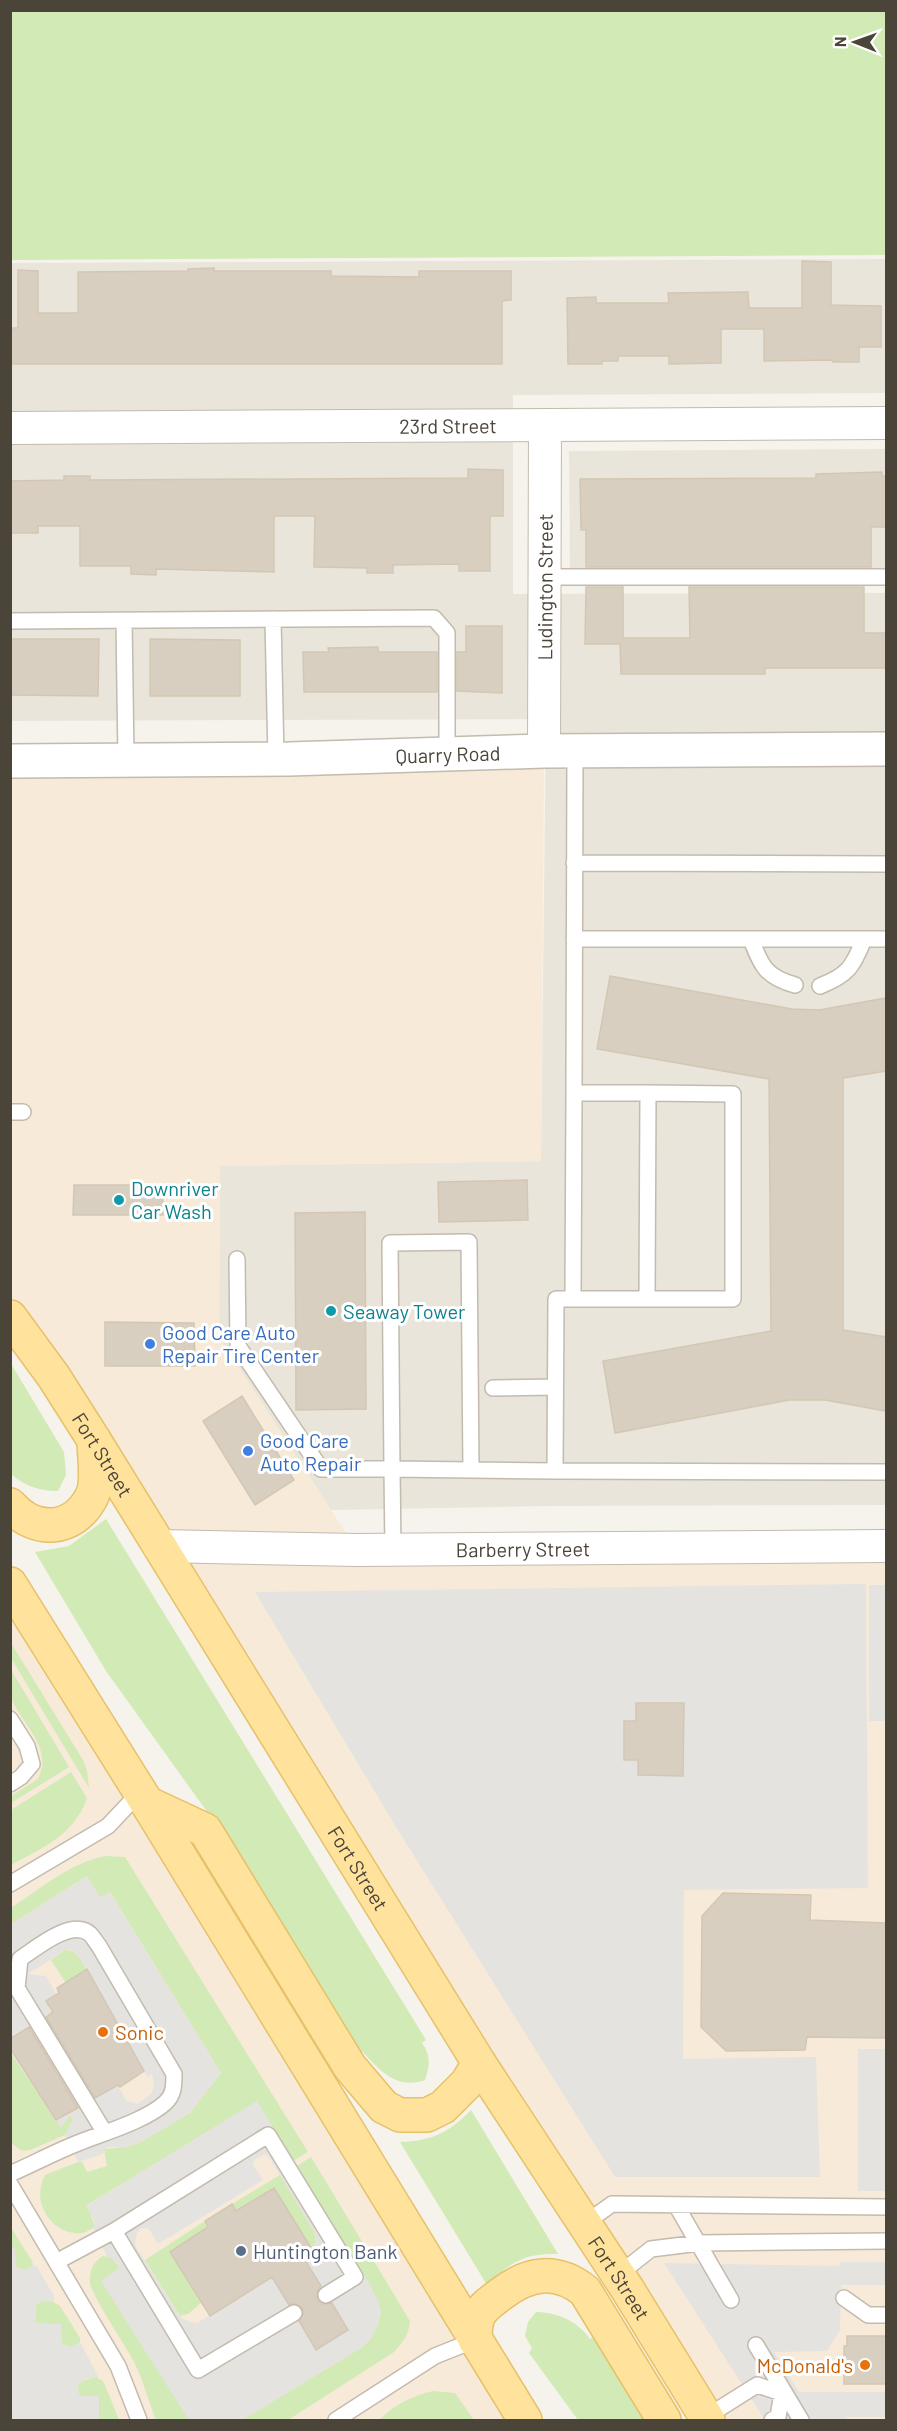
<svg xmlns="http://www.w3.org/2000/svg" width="897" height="2431" font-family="Barlow,sans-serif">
<rect width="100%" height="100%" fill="#f6f3ec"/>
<path fill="#eae5da" d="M886 259V393L513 395V594L886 593V1505L548 1506 331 1510 219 1337 220 1166 541 1161 546 719 11 721 10 263Z
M886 449V571L570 573 569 451Z"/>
<path fill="#f7ead8" d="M544 751 541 1161 220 1166 219 1337 357 1550 886 1546V2420H708L11 1317 10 760Z
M10 1584 525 2420H11Z"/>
<path fill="#d2eab5" d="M10 11H886V255L11 260Z
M10 1362 64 1452 66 1475 58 1491C39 1491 25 1486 11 1474Z
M106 1519 426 2040 422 2043C431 2056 430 2065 425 2080 397 2090 380 2071 362 2051L358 2053 213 1820 106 1671 35 1552 69 1546Z
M11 1643 83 1760 87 1771 89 1788 11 1658Z
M10 1668 69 1767 11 1803V1796L38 1779C54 1746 21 1725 11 1697 8 1689 10 1676 10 1668Z
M71 1772 87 1798C74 1835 44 1847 11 1865V1810Z
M105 1856 125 1857 308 2152 293 2161 257 2102 87 2205 95 2226C72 2249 25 2214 45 2175L78 2162H82L87 2172 107 2166 104 2149 126 2147 139 2143 190 2113 221 2073 110 1892 102 1897 99 1896 87 1876 11 1924V1908C40 1889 70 1863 105 1856Z
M65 1950C77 1950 81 1959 87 1969L66 1983 51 1960Z
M10 2052 61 2127 69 2116 74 2117 65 2135 30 2150 22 2151 11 2143Z
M471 2110 558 2254C524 2253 511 2262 487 2285L400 2142C432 2141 448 2133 471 2110Z
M311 2157 410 2321C409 2335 403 2342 394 2352L288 2420H242L361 2348 371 2338 378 2325 381 2312 371 2287 297 2166Z
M280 2175 315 2233 316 2240 313 2251 274 2188 236 2211 232 2204Z
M205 2221 207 2228 170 2252 201 2303 188 2314 180 2316 145 2260Z
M10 2226 32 2261 33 2265 27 2270H20L15 2266V2249L11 2248Z
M103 2256 112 2258 119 2266 117 2270 102 2281 189 2420H156C148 2400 143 2379 133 2360 124 2343 93 2298 90 2283 89 2272 93 2261 103 2256Z
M50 2300 60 2306 80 2338V2342L71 2347 65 2346 62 2344 60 2324H35L36 2305 42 2301Z
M536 2312C556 2312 578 2321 590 2339L595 2336 648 2420H578L529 2353 532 2348 525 2336 528 2322Z
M94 2377 102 2380 105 2385 119 2420H99V2396H81L78 2394V2386L82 2381Z
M433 2391 455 2393 474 2420H379C394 2405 412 2396 433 2391Z"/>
<path fill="#e5e3e0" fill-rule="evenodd" d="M866 1584 868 1888 684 1890 683 2059 816 2057 820 2177H615L396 1827 255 1592Z
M869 1585H886V1721H869Z
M87 1876 99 1896 106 1895 109 1891 221 2073 190 2113 139 2143 126 2147H108L104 2149 103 2154 78 2162 65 2135 74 2117 69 2116 61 2128 11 2052V2017L13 2014 10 2009V1956L13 1948 11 1944V1924ZM65 1950H71L77 1954 144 2071 147 2077 152 2074 154 2086 151 2094 137 2104 127 2101 59 1993 56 1994 46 1976 28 1974Z
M858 2049H886V2191H858Z
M257 2101 371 2287 379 2302 381 2312 378 2325 371 2338 361 2348 242 2420H189L101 2281 117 2270 119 2266 117 2262 107 2256 93 2228 95 2222 86 2206ZM265 2154 269 2157 315 2233V2247L313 2251 209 2316 197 2323 190 2322 181 2318 135 2245 137 2232 141 2228 149 2229 158 2244 263 2180 253 2165 254 2160Z
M11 2248H15L16 2268 27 2270 33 2265 37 2267 54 2296V2302L42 2301 36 2305 35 2323 61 2324 62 2344 71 2347 80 2342 99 2378H88L82 2381 78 2386 77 2391 81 2396H99V2420H11Z
M840 2262H886V2285H841L840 2330 827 2351 774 2352 799 2392H886V2417H847L846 2420H765L664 2263 839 2266Z"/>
<path fill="#d8cfc1" stroke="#d3c7b4" stroke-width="1.5" d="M802 261 831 262V305L881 306V347H859V362H833V360L764 361V329H721V363L669 364V356H618V361H602V364H568L567 298 596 297V303H669L668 293 748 292 749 308H802Z
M214 268V271H331V276L419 277V271H511V300L502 301V364H10V328H18V270L38 271V313H78V272L188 271V269Z
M468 469 503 470V516H490V571H459V564L393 565V573H367V568L314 567 315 516H274V572L156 569V575L131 574V566H80V526H38V533H10V481L64 480V476H90V480L468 478Z
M882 472V476H886V527H871V567H586V530H581L580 479 816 478V474Z
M586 587H623V638H690L689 587H864V633H886V668H765V674H621L620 644H585Z
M466 626H502V693L457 691V652H466Z
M10 639H99L98 696 10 695Z
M150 639 240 640V696H150Z
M378 647V652H437V692H304L303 652H329L328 648Z
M610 976 792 1009 819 1010 886 998V1071L843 1078V1330L886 1337V1411L825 1400H789L615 1433 603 1361 771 1331 769 1079 597 1049Z
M527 1180 528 1220 439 1222 438 1182Z
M74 1185H163V1215H73Z
M365 1212 366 1409 296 1410 295 1213Z
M105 1322 194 1323 195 1366H105Z
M242 1396 294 1480 255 1505 203 1421Z
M636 1703H684L683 1776 638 1775V1760H624V1721H636Z
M723 1893 811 1895 810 1920 886 1923V2038L807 2037 805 2050 726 2051 701 2027 702 1916Z
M87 1969 144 2071 120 2087 118 2085 95 2098 46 2017 53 2012 46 2001 59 1993 57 1988Z
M29 2027 78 2108 56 2120 10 2048V2039Z
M274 2188 313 2251 303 2257 321 2286 317 2291V2300L322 2304 332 2303 348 2330 316 2350 299 2321 304 2313 302 2308 294 2303 289 2305 272 2277 210 2316 170 2252 208 2227 205 2221 232 2204 236 2211Z
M847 2336H886V2384H844V2346H847Z"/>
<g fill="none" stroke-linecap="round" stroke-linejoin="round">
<defs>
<path id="service" d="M544 577H886
M273 619 276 759
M124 620 126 760
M10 621 434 618 447 633V754
M575 751 574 1093H648
M574 863 886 864
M574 939H886
M751 939C761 966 766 977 795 985
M820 986C848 975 853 967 864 939
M10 1112H23
M237 1259 238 1346 321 1469H392L390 1243 469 1242 471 1470 392 1469 393 1550
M573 1298 574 1093
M647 1299 648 1093 733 1094V1299H556L555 1471 886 1472
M493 1388 555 1387
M471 1470 555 1471
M10 1719 27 1746 32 1764 21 1777 10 1784
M10 1884 108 1826 140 1792
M10 2174C33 2164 55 2152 78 2143 103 2133 145 2121 165 2103 174 2095 174 2085 174 2074L99 1946C96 1942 93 1937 90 1934 72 1918 36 1948 20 1959L17 1988 105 2133
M10 2184 118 2366 139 2420
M676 2205 731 2300
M584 2224 612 2204 886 2207
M58 2261 114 2231
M618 2275 651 2249 699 2243 886 2241
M844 2298 868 2315H886
M294 2313 198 2370 114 2231 268 2135 355 2277 326 2295
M756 2345 801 2420
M706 2417 757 2385 782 2393
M336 2420 435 2356 475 2340
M772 2420 778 2417 782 2393"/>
<g id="minor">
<path id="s1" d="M10 428 886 423"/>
<path id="s2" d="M544 751 545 425"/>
<path id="s3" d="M159 1546 357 1550 886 1546"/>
</g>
<g id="tertiary">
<path id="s4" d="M10 761 289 759 544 751 886 749"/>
</g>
<g id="primary">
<path id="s5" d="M10 1317 54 1377 94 1440 479 2063 628 2290 708 2420"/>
<path d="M10 1505C35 1534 74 1532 92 1496 99 1482 94 1456 94 1440"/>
<path d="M10 1584 147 1803 525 2420"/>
<path d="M147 1803 205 1830 350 2067 384 2107 400 2115H427L443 2107 467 2083 479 2063"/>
<path d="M475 2340C475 2333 475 2325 478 2317 482 2307 492 2301 501 2294 528 2273 556 2268 585 2291L664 2420"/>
</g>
</defs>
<use href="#service" stroke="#c2bbae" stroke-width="18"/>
<use href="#minor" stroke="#c2bbae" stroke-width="34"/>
<use href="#tertiary" stroke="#c2bbae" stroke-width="36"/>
<use href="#primary" stroke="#e6c16a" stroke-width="36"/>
<use href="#service" stroke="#fff" stroke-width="15"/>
<use href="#minor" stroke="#fff" stroke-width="32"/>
<use href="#tertiary" stroke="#fff" stroke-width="33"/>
<use href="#primary" stroke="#ffe39c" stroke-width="33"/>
</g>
<g fill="#0f9aa8" stroke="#fff" stroke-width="2">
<circle cx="119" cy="1200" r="6"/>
<circle cx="331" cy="1311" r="6"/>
</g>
<g fill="#3f7fe0" stroke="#fff" stroke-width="2">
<circle cx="150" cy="1344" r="6"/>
<circle cx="248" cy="1451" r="6"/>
</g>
<g fill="#e8710a" stroke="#fff" stroke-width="2">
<circle cx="103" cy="2032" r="6"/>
<circle cx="865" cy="2365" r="6"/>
</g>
<circle fill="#5c6f8a" stroke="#fff" stroke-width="2" cx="241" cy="2251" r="6"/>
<g text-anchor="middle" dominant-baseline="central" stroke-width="6" stroke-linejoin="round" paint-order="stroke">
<g font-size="20" fill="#4b4439" stroke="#fff">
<text stroke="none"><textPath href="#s1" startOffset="438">23rd Street</textPath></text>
<text stroke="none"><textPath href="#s2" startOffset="164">Ludington Street</textPath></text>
<text stroke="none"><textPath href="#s4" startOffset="438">Quarry Road</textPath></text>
<text stroke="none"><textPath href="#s5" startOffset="166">Fort Street</textPath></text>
<text stroke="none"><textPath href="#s3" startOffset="364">Barberry Street</textPath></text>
<text stroke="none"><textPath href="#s5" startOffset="652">Fort Street</textPath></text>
<text stroke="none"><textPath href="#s5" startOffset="1138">Fort Street</textPath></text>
</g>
<g font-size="20" fill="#0d838f" stroke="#fff" text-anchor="start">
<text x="131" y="1188">Downriver<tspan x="131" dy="23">Car Wash</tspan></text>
<text x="343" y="1311">Seaway Tower</text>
</g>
<g font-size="20" fill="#366cbe" stroke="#fff" text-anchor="start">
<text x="162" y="1332">Good Care Auto<tspan x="162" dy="23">Repair Tire Center</tspan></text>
<text x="260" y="1440">Good Care<tspan x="260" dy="23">Auto Repair</tspan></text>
</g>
<g font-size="20" fill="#c56008" stroke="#fff" text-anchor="start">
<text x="115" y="2032">Sonic</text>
<text x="853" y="2365" text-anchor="end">McDonald's</text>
</g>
<g font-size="20" fill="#4e5e75" stroke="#fff" text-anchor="start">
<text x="253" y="2251">Huntington Bank</text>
</g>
</g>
<rect width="897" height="2431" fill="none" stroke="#4b4439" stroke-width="24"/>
<g transform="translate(855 42) rotate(271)" stroke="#ffffff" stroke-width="4.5" paint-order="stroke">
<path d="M0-4.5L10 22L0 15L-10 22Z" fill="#4b4439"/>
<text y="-9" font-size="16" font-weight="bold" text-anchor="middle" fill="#4b4439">N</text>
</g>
</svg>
